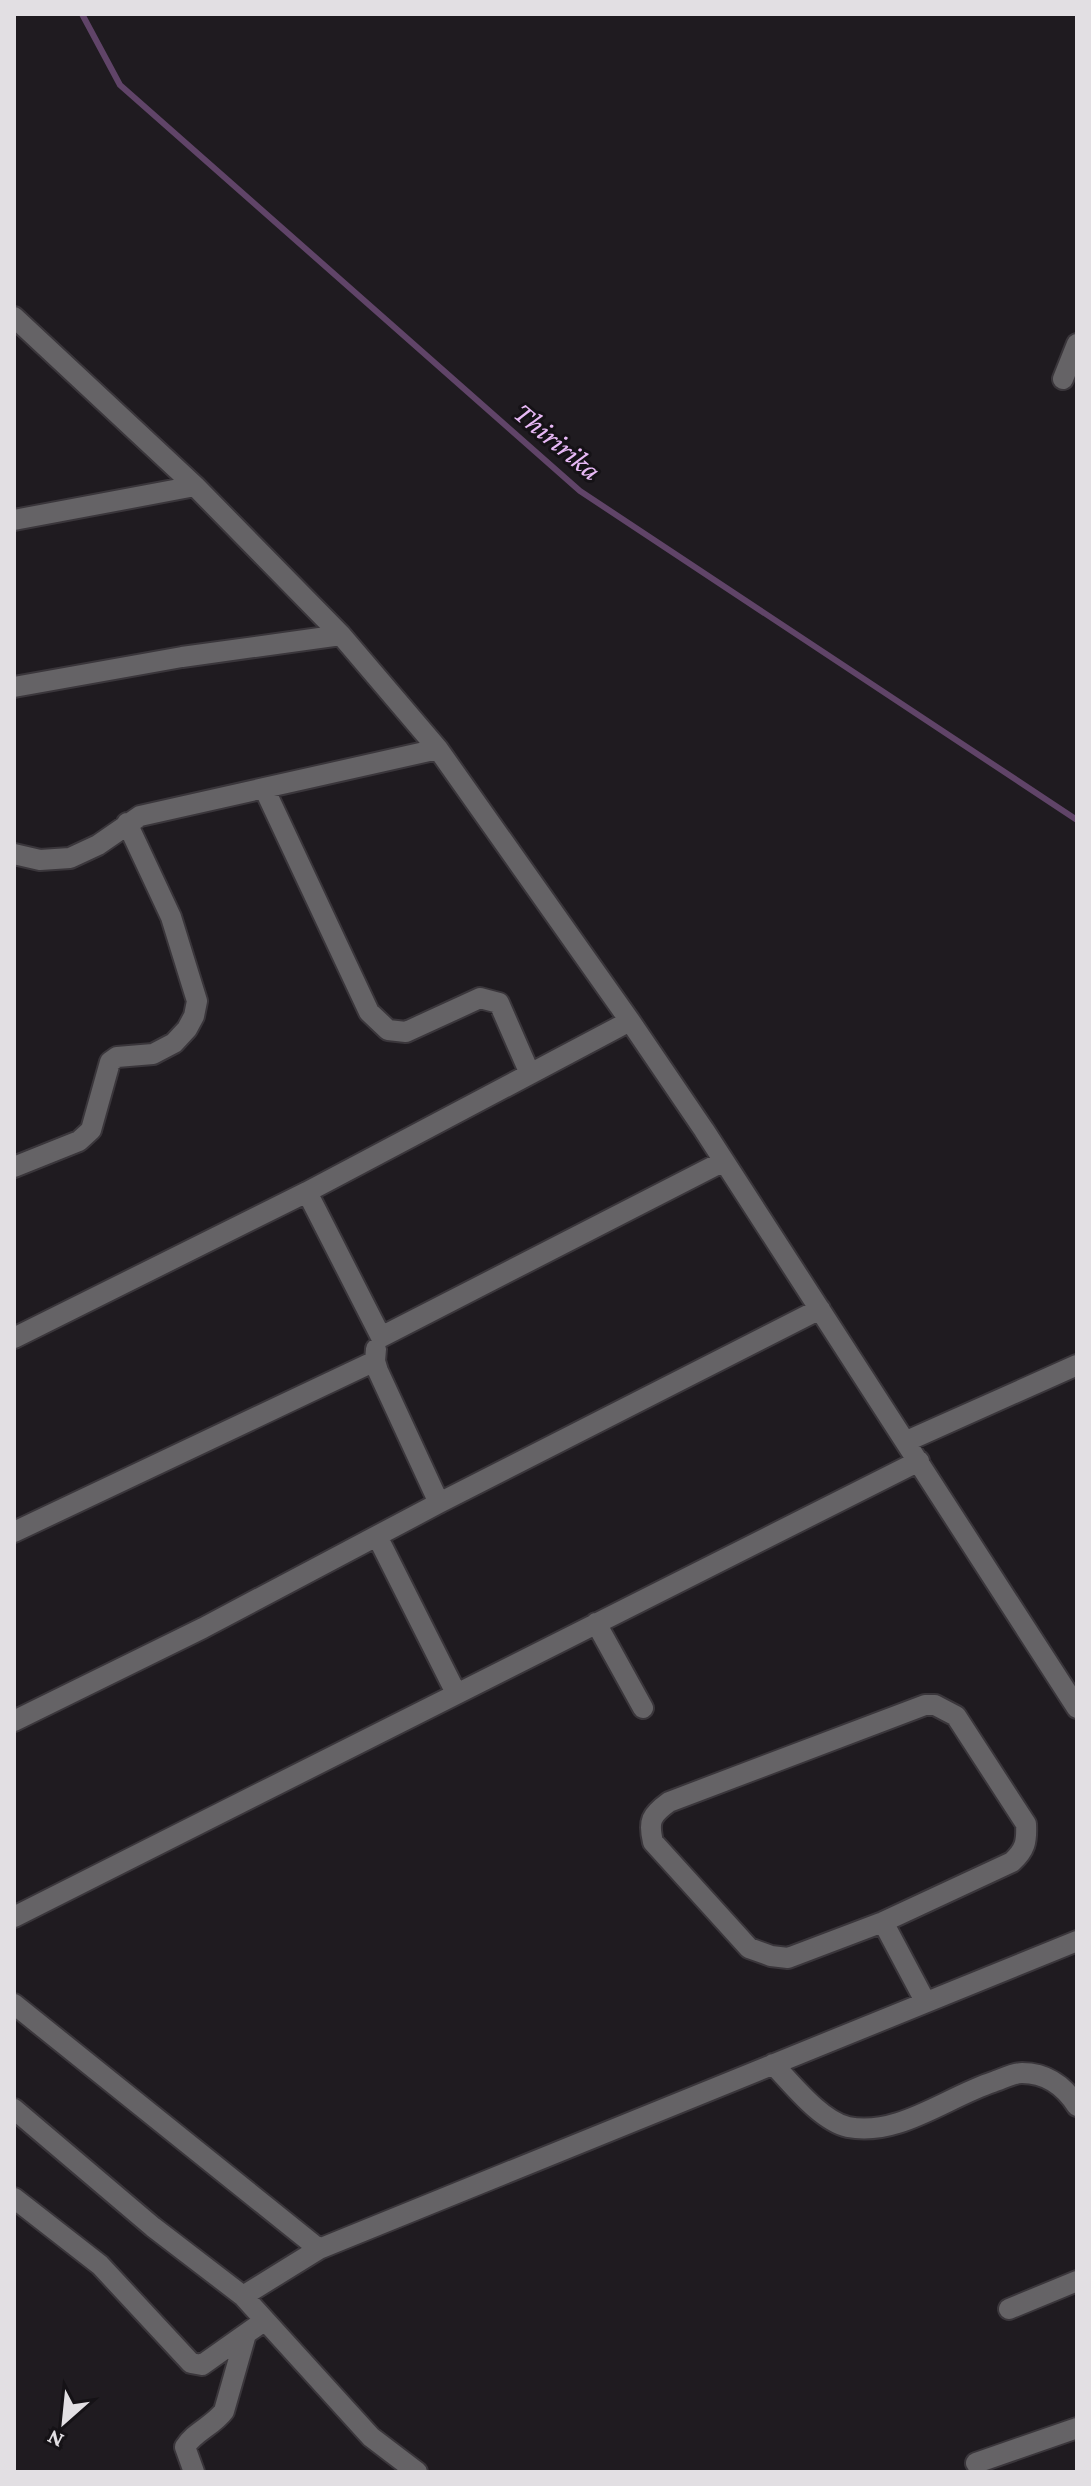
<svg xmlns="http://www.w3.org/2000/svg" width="1091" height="2486" font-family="'Crimson Pro',serif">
<rect width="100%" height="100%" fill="#1f1b20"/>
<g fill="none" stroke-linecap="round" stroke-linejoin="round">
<path stroke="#604468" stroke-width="6" d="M82 14 120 85 580 491 1077 820"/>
<defs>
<path id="minor" d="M14 317 195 486 341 635 438 749 630 1021 704 1130 1077 1708
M1063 379 1077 344
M14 520 195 486
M14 687 182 657 341 635
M264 788 369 1012 388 1030 406 1032 480 998 499 1003 530 1074
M14 854 40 860 70 858 98 845 140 816 438 749
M14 1167 79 1141 91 1130 110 1062 117 1057 153 1054 174 1043 187 1029 194 1016 197 1001 171 917 127 823
M307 1192 381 1337 724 1161
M14 1338 307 1192 630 1021
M376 1349 375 1361 378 1371 439 1503
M907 1441 1077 1365
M14 1532 375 1361
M377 1536 456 1693
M596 1623 643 1708
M925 1705H935L956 1716 1026 1824C1027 1842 1025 1850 1012 1862L883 1922 788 1958 771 1956 749 1948 653 1842C648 1821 651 1815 669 1802Z
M14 1721 203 1628 439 1503 820 1309
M14 1917 919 1461
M883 1922 925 2001
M14 2004 319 2249
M773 2064C792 2084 821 2121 848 2127 898 2137 947 2097 993 2082 1002 2079 1013 2073 1022 2073 1047 2073 1065 2087 1077 2106
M14 2109 153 2227 243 2296 371 2437 417 2472
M14 2198 100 2265 191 2363 202 2365 264 2321
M243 2296 319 2249 1077 1941
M1009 2309 1077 2281
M976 2463 1077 2428
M194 2472 185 2447C194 2432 213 2426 224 2411L246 2334"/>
</defs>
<use href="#minor" stroke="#3a363b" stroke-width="24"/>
<use href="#minor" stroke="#656366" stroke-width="20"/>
</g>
<g text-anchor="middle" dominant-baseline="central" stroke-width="6" stroke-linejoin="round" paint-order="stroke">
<g font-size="30" font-style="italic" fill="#e8b9f6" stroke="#151216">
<text transform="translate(558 441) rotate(40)">Thiririka</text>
</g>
</g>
<rect width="1091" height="2486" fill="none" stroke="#e2dfe3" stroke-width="32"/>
<g transform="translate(64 2422) rotate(207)" stroke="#151216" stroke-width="6" paint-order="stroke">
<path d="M0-6L14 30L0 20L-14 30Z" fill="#e2dfe3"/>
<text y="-12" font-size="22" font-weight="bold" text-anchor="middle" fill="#e2dfe3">N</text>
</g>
</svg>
